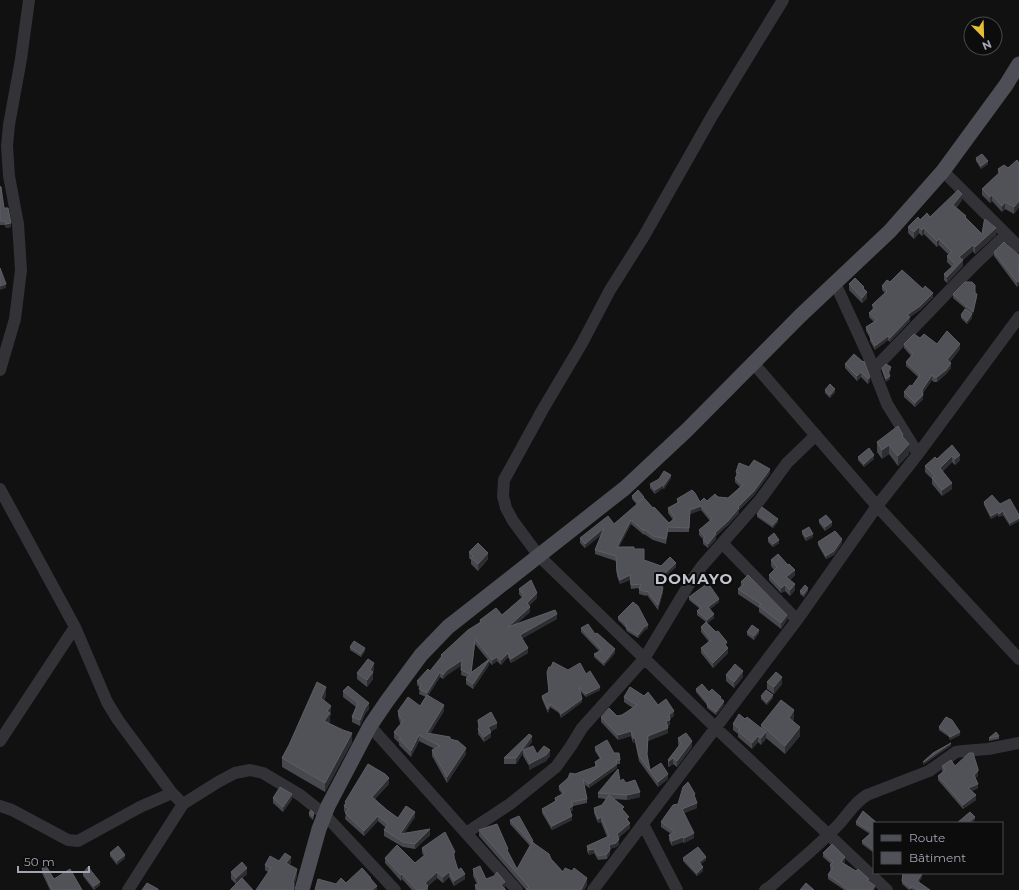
<svg xmlns="http://www.w3.org/2000/svg" width="1019" height="890" font-family="Montserrat,sans-serif">
<rect width="100%" height="100%" fill="#111112"/>
<g fill="none" stroke-linecap="round" stroke-linejoin="round">
<path stroke="#323237" stroke-width="12" d="M783 0 712 116 644 236 610 290 581 345 543 409 504 480 503 496 506 508 513 521 539 556 716 728 887 890
M943 171 1019 247
M835 283 868 355 887 404 918 454
M754 364 877 506 1019 659
M0 370 15 319 21 270 18 224 9 176 7 146 9 125 21 59 29 0
M873 370 975 264 1006 235
M0 489 75 627 107 702 118 720 172 793 183 804
M722 543 797 620
M370 726 517 890
M0 741 75 627
M0 806 12 810 68 840 78 841 140 807 172 793
M643 824 677 890
M466 833 510 804 556 767 571 746 582 728 644 659 691 581 702 566 760 500 787 463 816 435
M128 890 183 804 218 782 235 773 250 770 263 773 300 795 324 814 395 890
M593 890 797 620 877 506 918 454 1019 317
M765 890 771 886C794 865 819 846 840 823 849 813 855 802 867 795L929 771 956 752 963 751 988 749 1019 743"/>
<path stroke="#4e4f56" stroke-width="15" d="M302 890 319 829 328 806 370 726 387 701 421 655 448 627 625 488 687 430 800 316 890 231 943 171 1006 85 1019 64"/>
</g>
<path fill="#47484d" fill-rule="evenodd" d="M976 158 988 164 981 169 976 161Z
M1019 163V207L1014 214 1005 209 1002 212 992 201 990 203 982 195V189L998 174V169L1008 168Z
M0 186 4 208 11 227 6 228 5 225H0Z
M962 200 956 208 982 234 996 235 975 254 973 251 963 260V266L947 283 944 280V274L952 267 947 262V256L949 255 939 245 937 247 924 234 922 236 919 233 914 239 908 233V227L920 220 930 217Z
M994 252 1019 255V285L1017 287 994 256Z
M890 282 923 289 933 297 920 310 910 317V321L890 342 888 340 875 350 870 341V338L866 331V327L874 322 869 317V313L873 310 872 305 885 293 882 290V286Z
M849 284 864 289 867 298 862 303 849 290Z
M953 294H975L977 297 972 315V318L967 324 961 318V315L966 309 953 298Z
M920 338 937 344 960 349 950 362 951 368 946 374 937 382H934L932 380 923 393V399L915 407 904 397V392L912 386 918 377 906 366V362L911 356 904 348V344Z
M863 362 870 381 868 384 861 377 857 381 845 368V364Z
M882 368 891 371 889 374 890 379 886 382 882 371Z
M825 390 835 392 830 398 825 393Z
M903 437 909 454 898 466 889 454 882 459 877 452V442Z
M952 445 960 460 955 465 952 462 943 471 952 489 942 496 932 484V479L925 472V466L937 459Z
M858 457 874 459 864 467 858 460Z
M749 467 770 473 754 495 739 510V513L728 525 716 536V539L708 548 703 544V539L699 535V530L710 521 701 510 690 514 689 532H668L666 544 653 540 644 534V535L631 524 619 547 634 549 644 560 661 566 676 567 662 580 658 577 663 592 658 610 647 595 646 596 639 594V588L631 589 630 580 620 584 617 576 616 561 595 554V550L601 535 585 548 580 543V538L614 524 637 505 632 499V496L644 499 653 508 669 523 673 520 668 513V508L677 503V499L700 502 707 501 718 497 728 498 740 487 735 482V478L736 476V472Z
M671 478 664 489 663 488 655 494 650 488V484Z
M984 502 1000 504 1019 515V521L1010 526 1003 515 999 517 998 515 991 519 984 505Z
M757 514 778 522 773 528 757 517Z
M819 520 832 526 825 531 819 523Z
M802 531 813 537 806 541 802 534Z
M768 538 779 543 773 547 768 542Z
M818 542 842 543 834 555 826 559 818 545Z
M469 552 488 559 478 571 471 564V560L469 558Z
M771 560 795 575 790 580 795 590 790 596 785 591 781 593 769 580V575L774 570 771 566Z
M741 582 787 620 781 629 759 612V608L738 594V589L741 586Z
M519 589 537 598 529 605 530 612 516 624 557 619 522 638 528 653 511 663 508 657 501 665 497 661 492 665 489 662V665L473 689 466 684V679L467 677 461 675 462 665 447 675 443 679 440 677 428 695 444 711 430 734 450 739 466 754 447 783 432 756V750L435 749 419 741 411 757 399 745V743L394 738V732L401 724 400 723 398 716V711L420 706 426 697 419 694 420 688 417 685V681L430 671 441 658V655L480 622V620L502 615 522 598 519 594ZM475 644 488 660 471 672Z
M800 591H808L804 597 800 594Z
M689 597 719 602 710 609 714 618 707 623 727 646 728 653 713 668 701 653V648L709 642 701 632V627L706 622 697 615V611L700 609 689 600Z
M618 617 648 628 644 631 638 638 628 632 626 630V628L618 620Z
M581 628 595 634 615 653 604 666 594 657V654L599 651 581 632Z
M747 632 759 633 754 640 747 635Z
M350 647 365 651 361 657 350 650Z
M374 670 373 672V679L367 687 357 679V673Z
M568 670 586 674 600 690 586 697 580 691 582 702 561 718 559 713 550 707 548 713 542 699V696L549 693 547 672Z
M726 675 743 677 734 688 726 681Z
M767 682 782 684 774 694 767 689Z
M696 689 709 692 721 699 724 705 716 715 707 708V705L696 692Z
M343 691 369 709 365 714 360 726 352 722V717L356 707 343 697Z
M326 696 324 700 331 715 330 716V722L329 723 352 742 325 792 282 767V758Z
M761 696 773 698 767 705 761 699Z
M624 697 658 705 674 716 669 719 670 725 667 726 668 733 648 741 647 755 650 770 668 779 658 787 639 761 635 742 633 743 631 736 618 740 601 722V717L617 716 622 715 633 708 624 702Z
M745 719 761 728V725L794 719 793 721 800 736 785 754 766 738 761 745 758 742 752 749 738 737V734L733 730V724Z
M478 720 497 728 491 731V737L484 742 478 734V729L479 728Z
M939 727 960 735 950 740 949 737 939 730Z
M999 736V739L989 741V738Z
M678 738 692 747 677 767 673 764 669 767 668 766V760L679 746 678 744Z
M532 742 527 748 537 754 550 756 546 761 529 770V766L523 756V753L516 764H504V758Z
M595 747 614 753 620 760V764H617V768L589 788 584 784 587 799V803L573 806V810L570 812 572 820 552 830 542 813V809L555 801V798L562 794 559 790V786L575 774 595 767V762L600 759 595 751Z
M942 766H955L978 774V776L975 778 978 788 972 791 976 800 963 809 938 780V776L943 772 942 771Z
M620 781 626 783 640 797 627 800 614 799 624 811 629 822 630 828 618 838 619 844 616 847 610 849V854L607 859 598 860 594 853 589 855 587 851V846L607 837 601 822 598 823 594 813V808L602 805 606 799 598 798V793Z
M389 784 375 799 387 810 398 818 415 817 404 833 430 835 415 849 403 847 384 836V830L386 828 378 821 364 836 345 819 346 813 344 811V806L345 804V802Z
M273 798 292 799 283 812 273 803Z
M695 799 697 808 684 813 694 838 684 843 683 842 672 846 669 840V835L671 834 661 827V822Z
M309 813 314 816 313 820 309 816Z
M510 820 551 859 563 872 587 885 584 890H526L479 836V830L508 853 517 869 530 846 510 824Z
M856 822 874 823V853L862 844V841L870 834 856 825Z
M422 848 455 857 454 858 458 870 465 879 454 886 449 877 443 883 437 878 428 886V890H412L402 879 401 881 385 863V858L415 863 424 856 422 853Z
M110 853 125 858 117 865 110 856Z
M823 853 845 861 844 863 869 881 875 890H844L840 887 828 879V875L831 870 830 869V865L831 864 823 857Z
M683 858 706 860 700 864 703 871 697 876 683 861Z
M279 861 291 863 289 864 297 875 294 887V890L265 870V865Z
M42 868 54 879 82 890H50L42 873Z
M473 869 486 879 505 888V889L506 890H475V885L477 884 473 876Z
M231 872 247 874 236 884 231 879Z
M83 873 100 885 94 890 83 876Z
M922 877 919 882 930 890H913L912 889 909 890 902 884V881Z"/>
<path fill="#2d2e31" d="M988 161V164L981 169V166Z
M962 194V200L953 211V205Z
M992 195V201L990 203V197Z
M1019 201V207L1014 214V207Z
M1005 202V209L1002 212V206Z
M11 223V227L6 228V224Z
M919 227V233L914 239V232Z
M924 228V234L922 236V230Z
M996 228V235L975 254V247Z
M939 239V245L937 247V241Z
M973 245V251L963 260V266L947 283V277L959 257Z
M1019 281V285L1017 287V282Z
M6 284V288L0 290V286Z
M867 292V298L862 303V298Z
M933 293V297L920 310 910 317V321L890 342V338L907 315Z
M977 294V297L973 315V312Z
M972 314V318L967 324V321Z
M888 336V340L875 350V346Z
M960 344V349L947 365V360Z
M951 363V368L946 374 937 382V377Z
M891 367V371L888 375V372Z
M861 372V377L857 381V376Z
M932 375V380L922 394V390Z
M890 376V379L886 382V379Z
M870 377V381L868 384V379Z
M835 389V392L830 398V395Z
M923 395V399L915 407V403Z
M909 444V454L898 466V456Z
M889 445V454L882 459V450Z
M874 455V459L864 467V464Z
M960 455V460L955 465V459Z
M952 456V462L940 474V468Z
M770 469V473L754 495 739 510V513L728 525 716 536V539L708 548V544L715 533Z
M671 475V478L664 489V485Z
M952 483V489L942 496V490Z
M663 485V488L655 494V490Z
M701 506V510L690 514 689 532 690 510Z
M1003 511V515L999 517V514Z
M998 512V515L991 519V516Z
M1019 518V521L1010 526V523Z
M778 519V522L773 528V525Z
M631 520V524L617 551V547Z
M832 522V526L825 531V527Z
M668 527V532L666 544V539Z
M604 528V533L585 548V544Z
M813 534V537L806 541V537Z
M842 539V543L834 555 826 559V556Z
M779 540V543L773 547V544Z
M488 553V559L478 571V564Z
M676 563V567L662 580V576Z
M795 570V575L786 583V577Z
M630 575V580L620 584V580Z
M795 584V590L790 596V590Z
M785 585V591L781 593V588Z
M663 588V592L658 610V605Z
M808 588V591L804 597V594Z
M537 593V598L527 608V603Z
M719 599V602L708 611V607Z
M530 607V612L508 632V627Z
M557 614V619L520 640V635Z
M714 614V618L707 624V620Z
M787 615V620L781 629V623Z
M648 625V628L644 631 638 638V635L644 627Z
M759 630V633L754 640V636Z
M475 639V644L471 678V673Z
M365 648V651L361 657V654Z
M528 648V653L511 663V659Z
M728 648V653L713 668V663Z
M615 649V653L604 666V663Z
M508 653V657L501 665V660Z
M497 657V661L492 665V660Z
M462 660V665L447 675 443 679V675L447 670Z
M489 660V665L473 689V684Z
M374 663V670L370 676V670Z
M743 671V677L734 688V682Z
M373 672V679L367 687V680Z
M440 672V677L427 698V693Z
M782 677V684L774 694V687Z
M326 687V696L321 707V698Z
M600 687V690L586 697V694Z
M773 695V698L767 705V702Z
M582 699V702L561 718V714Z
M724 701V705L716 715V712Z
M369 703V709L365 714 360 726V720L365 708Z
M550 704V707L548 713V709Z
M444 705V711L427 739V733Z
M331 706V715L330 716V722L324 730V721L327 711Z
M794 710V719L789 726V718Z
M674 711V716L669 720V715Z
M670 720V725L666 726V721Z
M497 723V728L488 733V727Z
M800 727V736L785 754V746Z
M668 728V733L648 741V736Z
M631 731V736L618 740V735Z
M491 732V737L484 742V737Z
M766 732V739L761 745V738Z
M960 732V735L950 740V737Z
M352 733V742L325 792V783Z
M419 735V741L411 757V751Z
M532 736V742L524 752 523 750V753L516 764V758Z
M758 736V742L752 749V743Z
M633 738H635V742L633 743Z
M692 741V747L677 767V761Z
M951 743V746L925 764 923 765V762Z
M466 748V754L447 783V777Z
M550 750V756L546 761 529 770V764Z
M673 758V764L669 767V761Z
M617 764V768L589 788V784Z
M978 769V776L974 779V775Z
M668 774V779L658 787V782Z
M389 778V784L372 802V797Z
M978 784V788L968 793V788Z
M640 792V797L627 800V795Z
M292 794V799L283 812V807Z
M976 795V800L963 809V805Z
M697 803V808L682 814V809Z
M573 806V810L569 812V808Z
M415 812V817L400 840V834Z
M378 816V821L364 836V831Z
M572 816V820L552 830V826Z
M601 817V822L598 823V819Z
M975 817V820L972 823H968Z
M630 823V828L617 838V834Z
M430 829V835L415 849V844Z
M694 833V838L684 843V838Z
M683 837V842L672 846V841Z
M619 839V844L616 847 609 849V845Z
M594 849V853L589 855V850Z
M610 850V854L607 859V854Z
M455 852V857L453 859V854Z
M125 855V858L117 865V861Z
M291 857V863L286 868V863Z
M706 857V860L699 866V862Z
M845 857V861L841 866V862Z
M703 867V871L697 876V873Z
M247 868V874L236 884V878Z
M297 869V875L293 888V882Z
M437 872V878L425 889V883Z
M449 872V877L443 883V877Z
M402 874V879L401 881V875Z
M465 874V879L454 886V881Z
M922 874V877L917 884V881Z
M587 878V885L584 890H580Z
M100 882V885L94 890V886Z
M505 882V888L504 890 501 885Z
M377 886V890H372Z
M875 886V890H872Z"/>
<path fill="#515258" stroke="#5e5f66" d="M982 154 988 161 981 166 976 158Z
M1017 160 1019 163V201L1014 207 1005 202 1002 206 992 195 990 197 982 189 1000 172 998 169 1004 165 1008 168Z
M0 186 1 187 4 208H8L11 223 6 224 5 221H0Z
M958 190 962 194 953 205 966 216 965 217 982 234 984 222 985 219 996 228 975 247 973 245 959 257 963 260 947 277 944 274 955 264 947 256 952 252 939 239 937 241 924 228 922 230 919 227 914 232 908 227 918 217 920 220 927 213 930 217Z
M1004 242 1019 255V270H1018L1019 271V281L1017 282 994 252Z
M0 268 6 284 0 286Z
M902 270 923 289 925 286 933 293 920 306 907 315 910 317 890 338 888 336 875 346 870 337 871 336 866 327 877 320 869 313 875 307 872 305 887 291 882 286 887 280 890 282Z
M855 278 864 287 863 288 867 292 862 298 849 284Z
M965 282H972L975 285V293L977 294 973 312 953 294Z
M965 309 972 314 967 321 961 315Z
M947 331 960 344 947 360 951 363 946 370 937 377H934L932 375 922 390 923 395 915 403 904 392 910 385 912 386 920 375 906 362 913 354 904 344 914 334 920 338 924 334 937 344Z
M854 354 863 362 864 361 870 377 868 379 861 372 857 376 845 364Z
M886 364 891 367 888 372 890 376 886 379 882 368Z
M830 384 835 389 830 395 825 390Z
M898 426 903 435 902 436 909 444 898 456 889 445 882 450 877 442Z
M952 445 960 455 955 459 952 456 940 468 952 483 942 490 932 478 935 476 925 466 935 457 937 459Z
M869 448 874 455 864 464 858 457Z
M754 460 770 469 754 491 738 507 739 508 728 521 715 533 716 534 708 544 703 540 705 537 699 530 712 519 701 506 690 510 689 528 668 527 666 539 653 536 644 529V531L631 520 617 547H634V549H644V560L661 566 670 557 676 563 662 576 655 571 663 588 658 605 647 591 646 592 639 589 641 584 631 585 630 575 620 580 617 572 616 556 595 550 604 528 585 544 580 538 608 516 614 524 644 498 653 508 654 507 669 523 675 518 668 508 679 502 677 499 692 490 695 493 700 502 704 498 707 501 715 494 718 497 728 498 743 485 735 478 739 473 736 472 739 463 749 467Z
M664 471 671 475 664 485H663L655 490 650 484 659 479Z
M638 490 644 497 637 502 632 496Z
M992 495 1000 504 1010 499 1019 515V518L1010 523 1003 511 999 514 998 512 991 516 984 502Z
M762 507 778 519 773 525 757 514Z
M826 515 832 522 825 527 819 520Z
M809 527 813 534 806 537 802 531Z
M835 531 842 539 834 551 826 556 818 542Z
M774 533 779 540 773 544 768 538Z
M478 543 488 553 478 564 471 558 473 556 469 552Z
M778 554 788 565 789 564 795 570 786 577 795 584 790 590 785 585 781 588 769 575 777 567 771 560Z
M748 575 787 615 781 623 759 606 761 604 738 589 744 584 741 582Z
M531 580 537 593 527 603 530 607 508 627 555 610 557 614 520 635 528 648 511 659 508 653 501 660 497 657 492 660 475 639 471 673 488 660H489L473 684 466 679 470 674 461 670 462 660 447 670 443 675 440 672 427 693 419 689 421 685 417 681 428 669 430 671 442 656 441 655 468 630 481 622 480 620 496 608 502 615 524 596 519 589Z
M708 583 719 599 708 607 714 614 707 620 697 611 701 607 689 597Z
M805 585 808 588 804 594 800 591Z
M633 602 638 606 648 625 644 627 638 635 628 629 626 627V624L618 617Z
M706 622 716 632 718 631 727 642 725 645 728 648 713 663 701 648 711 640 701 627Z
M588 624 595 634 597 633 615 649 604 663 594 654 602 650 581 628Z
M752 625 759 630 754 636 747 632Z
M354 641 365 648 361 654 350 647Z
M368 659 374 663 370 670 373 672 367 680 357 673Z
M553 662 568 670 580 663 586 674 590 671 600 687 586 694 579 687 582 699 561 714 559 710 550 704 548 709 542 696 549 692 547 672 549 667H551Z
M735 664 743 671 734 682 726 675Z
M776 672 782 677 774 687 767 682Z
M317 682 326 687 321 698 331 706 327 711 330 713 324 721 343 730 352 733 325 783 282 758 289 745Z
M702 684 709 692 712 689 721 697 720 698 724 701 716 712 707 705 708 703 696 689Z
M348 686 369 703 365 708 360 720 352 717 358 703 343 691Z
M630 687 644 696 648 692 658 705 666 699 674 711 669 715 670 720 666 721 668 728 648 736 647 754 650 770 661 763 668 774 658 782 639 756 635 738H633L631 731 618 735 601 717 609 708 617 716 622 715 637 705 624 697Z
M766 690 773 695 767 702 761 696Z
M427 695 444 705 427 733 450 737V739L458 741 466 748 447 777 432 750 440 746 419 735 411 751 399 739 401 738 394 732 403 721 400 717 398 711 408 697 420 706Z
M781 700 794 710 789 718 800 727 785 746 761 725Z
M491 712 497 723 488 727 491 732 484 737 478 729 479 727 478 720Z
M739 714 745 719 747 717 766 732 761 738 758 736 752 743 738 731 740 729 733 724Z
M946 717 952 720 960 732 950 737 949 734 939 727Z
M996 732 999 736 989 738Z
M686 733 692 741 677 761 673 758 669 761 668 760 681 743 678 738Z
M529 734 532 736 516 758H504Z
M607 740 614 753H619L620 760H616L617 764 589 784 583 779 587 799 571 802 573 806 569 808 572 816 552 826 542 809 556 801 555 798 564 793 559 786 568 778 570 773 575 774 597 766 595 762 601 758 595 747Z
M951 743 925 761 923 762 933 753Z
M533 746 537 754 544 746 550 750 546 755 529 764 530 763 523 750Z
M969 753H973L978 769V771L974 775 978 784 968 788 976 795 963 805 938 776 945 770 942 766 951 760 955 766Z
M368 764 385 774 389 778 372 797 387 810 398 818 406 806 415 812 400 834 430 829 415 844 403 842 384 830 388 824 378 816 364 831 345 813 349 809 344 806 346 803 345 802Z
M618 769 620 781 623 779 626 783 635 780 640 792 627 795 598 793Z
M688 782 695 794 694 795 697 803 682 809 694 833 684 838 683 837 672 841 669 835 675 832 661 822 673 805 678 804 683 787Z
M280 787 292 794 283 807 273 798Z
M609 795 624 807 622 809 629 817 626 819 630 823 617 834 619 839 616 843 609 845 610 850 607 854 598 856 594 849 589 850 587 846 609 836 601 817 598 819 594 808 602 805Z
M311 810 314 813 313 816 309 813Z
M863 811 877 823H874V850L862 841 872 832 856 822Z
M970 812 975 817 968 823H957Z
M519 816 533 841 531 843 510 820Z
M497 824 508 849 507 850 517 869 532 842 549 854 551 859 563 872 565 868 572 871 574 868 587 878 581 890H526L529 887 479 830Z
M445 832 455 852 453 854 458 870 461 868 465 874 454 881 449 872 443 877 437 872 425 883 428 886 425 890H417L402 874 401 875 385 858 397 845 415 863 426 854 422 848Z
M832 844 845 857 841 862 856 871 858 869 869 879 867 880 875 886 872 890H848L840 883 828 875 833 867 830 865 833 862 823 853Z
M118 846 125 855 117 861 110 853Z
M698 847 706 857 699 862 703 867 697 873 683 858Z
M285 853 291 857 286 863 297 869 293 882 294 888 293 890H256L271 868 265 865 270 856 279 861Z
M242 862 247 868 236 878 231 872Z
M46 866 54 879 70 869 82 890H70V889L68 890H52L42 868Z
M480 866 486 879 494 876 497 872 505 882 501 885 506 890H478L475 885 479 883 473 869Z
M88 867 100 882 94 886 83 873Z
M362 868 371 878H370L377 886 372 890H315L318 879 336 884 341 878 346 883Z
M903 873H920L922 874 917 881 930 890H918L912 886 911 888 902 881Z
M242 878 253 890H230Z
M147 883 158 889V890H142Z
M806 883 814 890H800Z"/>
<g text-anchor="middle" dominant-baseline="central" stroke-width="4" stroke-linejoin="round" paint-order="stroke">
<g font-size="15" font-weight="bold" letter-spacing="1" fill="#c3c5ce" stroke="#0c0c0d">
<text x="694" y="578">DOMAYO</text>
</g>
</g>
<rect x="873" y="822" width="130" height="52" fill="#0c0c0d" stroke="#484a4f"/>
<rect x="881" y="835" width="20" height="6" fill="#4e4f56" stroke="#484a4f"/>
<text x="909" y="842" font-size="12" fill="#a3a6b2">Route</text>
<rect x="881" y="852" width="20" height="12" fill="#515258" stroke="#484a4f"/>
<text x="909" y="862" font-size="12" fill="#a3a6b2">Bâtiment</text>
<g transform="translate(983 36) rotate(157)"><circle r="19" fill="#0c0c0d" stroke="#484a4f"/>
<path d="M0-3L7 15L0 10L-7 15Z" fill="#e6be35"/>
<text y="-6" font-size="11" font-weight="bold" text-anchor="middle" fill="#a3a6b2">N</text>
</g>
<path d="M18 866v6h71v-6" fill="none" stroke="#a3a6b2" stroke-width="2"/>
<text x="24" y="866" font-size="12" fill="#a3a6b2" stroke="#0c0c0d" stroke-width="3" paint-order="stroke">50 m</text>
</svg>
